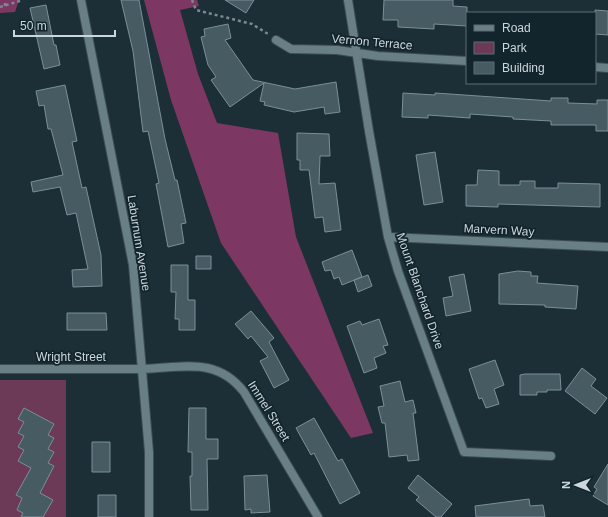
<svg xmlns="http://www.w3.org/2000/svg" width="608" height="517" font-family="Arial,sans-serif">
<rect width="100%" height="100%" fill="#1c2f36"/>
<path fill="#6c3957" d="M0 380H66V517H0Z"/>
<path fill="#7c3862" d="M0 0H19L15 12 0 13Z
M144 0H197L199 6 180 10 198 74 217 123 278 133 296 237 373 433 351 438 221 243 171 100Z"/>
<path fill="#465b62" stroke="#7a9098" d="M121 0H139L165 139 175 180H177L186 223 181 224 184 243 168 247 156 184 159 183 148 131 143 132 133 51Z
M225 0H254L246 13Z
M384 0H453V6L467 7V26L434 24V29L398 27V20H383Z
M46 5 54 45H56L60 65 44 69 30 8Z
M595 10 608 11V35L595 34Z
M228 24 231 38 225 40 253 80 295 89 336 82 340 112 325 114 324 107 294 112 264 105 265 102 260 101 264 83 230 107 211 80 216 77 208 65 201 37 205 36 204 29Z
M65 85 77 141 72 142 82 188 86 187 101 255 102 286 73 287 72 270 88 269 76 213 67 215 60 187 33 192 31 182 63 175 51 129H48L44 105 39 106 36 91Z
M403 93 435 95V93L551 101V98H568V103L597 104V100H608V131H596V125H551V121L513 119V117L470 114V118L428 115V118L402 117Z
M297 133 329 134 330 156H320L319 184 335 183 341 230 325 232 323 217 315 218 309 170H300V160H297Z
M435 152 443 202 424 205 416 155Z
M478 170 499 171V185H520V181H535V188H558V183L600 184V207L498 204V207L466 206V185H477Z
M352 250 362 277 342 285 339 277 334 279 331 270 325 271 322 262Z
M196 256H211V269H196Z
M171 265H188V300H195V330H179V319H175L176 292H171Z
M518 271 531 272V276H538L537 283 578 286 576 309 545 307V305L499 304V274Z
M464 274 471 311 446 316 443 298 453 296 449 277Z
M368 275 372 286 358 292 354 280Z
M251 311 274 338 269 342 289 380 274 388 260 361 268 357 251 336 248 339 235 324Z
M67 313H106L107 330H67Z
M379 319 388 345 383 346 386 353 374 358 377 368 364 373 347 326 360 321 362 325Z
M495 360 504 385 494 389 499 404 486 408 482 398 479 399 469 369Z
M582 368 596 379 591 386 607 398 595 414 565 391Z
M525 374H560L561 390H547V392H537V395H520V375Z
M400 381 405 402 413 400 416 413H413L419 460 408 461 407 455 389 457 385 423H382L378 407 384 406 380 386Z
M24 408 54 424 48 435 54 438 48 449 54 452 48 463 54 466 40 493 53 500 43 517H21L23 513 17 510 22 498 16 495 31 468 18 461 24 450 18 447 24 436 18 433 24 422 18 419Z
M189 408H206V439H218V459H207L208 510H191L190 476H192V452H188Z
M314 418 338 461 342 459 360 493 340 504 314 453 311 455 296 428Z
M92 442H110V472H92Z
M608 464V505L593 496 597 489 594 487Z
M267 475 270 512 251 513V509L245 510 244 476Z
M418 475 452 504 441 517H436L416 500 419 497 408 488Z
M98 495H116V517H98Z
M529 499 530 506 543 505 545 517H476L475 506Z"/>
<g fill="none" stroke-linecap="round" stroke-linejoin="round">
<defs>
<path id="minor" d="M348 0 369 131 388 237 398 271 464 452 551 456
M276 40 291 49 337 50 378 56 467 61
M595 67 608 68
M388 237 608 247
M0 369H142"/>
<path id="tertiary" d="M81 0 133 265 149 452V517
M142 369C182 368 216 356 244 392L318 517"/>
</defs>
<use href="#minor" stroke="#3d4d52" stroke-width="10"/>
<use href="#tertiary" stroke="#3d4d52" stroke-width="10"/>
<path stroke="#7b8a8f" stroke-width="2.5" stroke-dasharray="3 3" stroke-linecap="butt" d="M192 0 196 10 252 24 268 34
M5 6V0
M0 7 23 0"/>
<use href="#minor" stroke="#697f86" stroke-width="8"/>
<use href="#tertiary" stroke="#697f86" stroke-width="8"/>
</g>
<g text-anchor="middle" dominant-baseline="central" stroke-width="3.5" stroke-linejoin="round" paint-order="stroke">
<g font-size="12" fill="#ccd7db" stroke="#12252c">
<text transform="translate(372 42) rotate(5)">Vernon Terrace</text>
<text transform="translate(499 230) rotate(3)">Marvern Way</text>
<text transform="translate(139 243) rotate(81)">Laburnum Avenue</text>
<text transform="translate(420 291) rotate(71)">Mount Blanchard Drive</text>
<text x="71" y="357">Wright Street</text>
<text transform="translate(269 411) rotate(58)">Immel Street</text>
</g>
</g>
<rect x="466" y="12" width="130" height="72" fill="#12252c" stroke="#5c6c72"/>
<rect x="474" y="25" width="20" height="6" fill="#697f86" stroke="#5c6c72"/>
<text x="502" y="32" font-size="12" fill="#ccd7db">Road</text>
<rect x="474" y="42" width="20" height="12" fill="#6c3957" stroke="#5c6c72"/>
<text x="502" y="52" font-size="12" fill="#ccd7db">Park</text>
<rect x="474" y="62" width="20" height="12" fill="#465b62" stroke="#5c6c72"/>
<text x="502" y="72" font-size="12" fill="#ccd7db">Building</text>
<g transform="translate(576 485) rotate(270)" stroke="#12252c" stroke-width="3" paint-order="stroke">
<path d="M0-3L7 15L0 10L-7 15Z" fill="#ccd7db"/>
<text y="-6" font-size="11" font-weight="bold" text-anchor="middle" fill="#ccd7db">N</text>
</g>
<path d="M14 30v6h101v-6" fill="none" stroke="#ccd7db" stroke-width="2"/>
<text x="20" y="30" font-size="12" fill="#ccd7db" stroke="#12252c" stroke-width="3" paint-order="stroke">50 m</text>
</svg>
